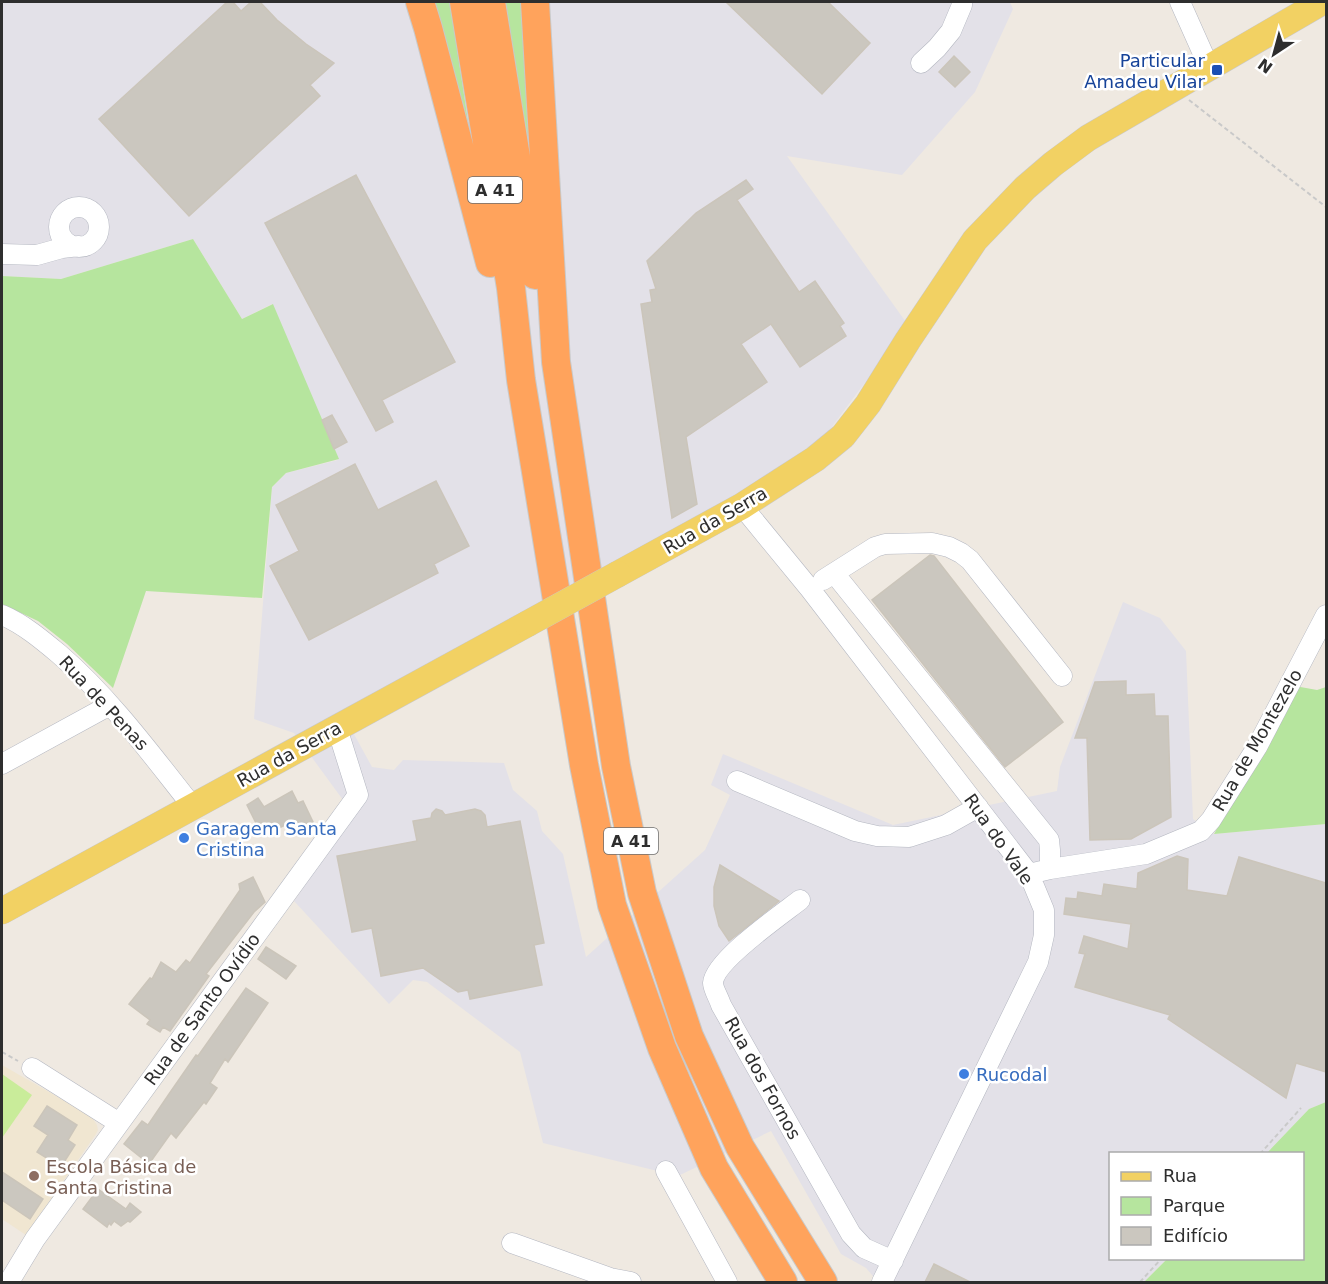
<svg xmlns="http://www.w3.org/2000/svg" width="1328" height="1284" font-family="'DejaVu Sans',sans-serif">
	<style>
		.industrial { fill: #e3e1e8 }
		.education { fill: #f0e6d1 }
		.green { fill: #b6e59e }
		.pitch { fill: #c9ec9a }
		.building { fill: #cbc7bf; stroke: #cbc5ba; stroke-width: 1.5 }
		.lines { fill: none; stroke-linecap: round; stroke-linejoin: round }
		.minor-casing { stroke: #b4b7c1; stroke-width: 21 }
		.major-casing { stroke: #c9c9c9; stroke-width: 27 }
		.highway-casing { stroke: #c9c9c9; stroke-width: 30 }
		.path { stroke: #c9c9c9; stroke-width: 2; stroke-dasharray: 4.5 3; stroke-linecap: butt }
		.minor { stroke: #fff; stroke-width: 20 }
		.major { stroke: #f2d163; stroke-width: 26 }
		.highway { stroke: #ffa35c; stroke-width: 28 }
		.major-bridge-casing { stroke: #c9c9c9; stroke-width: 27; stroke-linecap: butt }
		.major-bridge { stroke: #f2d163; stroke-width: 26 }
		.transit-dot { fill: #1a4fb4; stroke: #fff; stroke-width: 2 }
		.shop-dot { fill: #3f7fe0; stroke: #fff; stroke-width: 2 }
		.education-dot { fill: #8d6e63; stroke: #fff; stroke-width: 2 }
		.labels { text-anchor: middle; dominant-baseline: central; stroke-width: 5; stroke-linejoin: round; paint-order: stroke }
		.shield { fill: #fff; stroke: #6d6d6d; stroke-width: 1.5 }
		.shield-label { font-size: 16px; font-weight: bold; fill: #2e2e2e }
		.transit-label { font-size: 18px; fill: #164399; stroke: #fff; text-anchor: end }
		.street-label { font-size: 18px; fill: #2e2e2e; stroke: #fff }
		.shop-label { font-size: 18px; fill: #366cbe; stroke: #fff; text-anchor: start }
		.education-label { font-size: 18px; fill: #785e54; stroke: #fff; text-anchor: start }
	</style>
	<rect width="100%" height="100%" fill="#efe9e1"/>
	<path class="industrial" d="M 2,2 L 1010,2 L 1013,9 L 975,92 L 902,175 L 787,156 L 908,325 L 816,448 L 626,559 L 343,714 L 372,767 L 394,770 L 403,760 L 504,763 L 513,790 L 537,811 L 542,831 L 563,854 L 586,957 L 705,850 L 730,795 L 711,785 L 723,754 L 893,825 L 1057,791 L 1060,767 L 1123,602 L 1160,618 L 1186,651 L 1193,819 L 1214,834 L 1326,824 L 1326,1102 L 1309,1109 L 1267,1153 L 1110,1154 L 1110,1258 L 1167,1259 L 1144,1282 L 878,1282 L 866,1268 L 841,1254 L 771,1131 L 678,1176 L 543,1143 L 520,1052 L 427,982 L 413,980 L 389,1004 L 294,901 L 354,815 L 294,733 L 254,719 L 272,487 L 286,473 L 338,460 L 272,304 L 242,319 L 193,239 L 61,279 L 2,276 Z"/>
	<path class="education" d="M 2,1065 L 91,1116 L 97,1125 L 98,1130 L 96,1134 L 26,1235 L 2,1219 Z"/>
	<path class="green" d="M 430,2 L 450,2 L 474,161 Z
		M 504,2 L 526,2 L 537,208 Z
		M 193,239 L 242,319 L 273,304 L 339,459 L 286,473 L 272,487 L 262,598 L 146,591 L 113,688 L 67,644 L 38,621 L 2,604 L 2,276 L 61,279 Z
		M 1295,686 L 1317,690 L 1326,687 L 1326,824 L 1214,834 L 1258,757 Z
		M 1326,1102 L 1326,1282 L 1144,1282 L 1167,1259 L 1302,1258 L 1302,1154 L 1267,1153 L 1309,1109 Z"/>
	<path class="pitch" d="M 2,1074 L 32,1095 L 2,1138 Z"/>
	<path class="building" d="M 227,2 L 233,2 L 241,11 L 251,2 L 260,2 L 277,20 L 306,44 L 334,63 L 310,85 L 320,96 L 189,216 L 99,119 Z
		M 726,2 L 828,2 L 870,43 L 822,94 Z
		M 954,56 L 970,72 L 955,87 L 939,72 Z
		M 356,175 L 455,362 L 382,400 L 393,422 L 376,431 L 265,223 Z
		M 746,180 L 753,189 L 737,200 L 799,292 L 815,281 L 844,323 L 840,326 L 846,336 L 800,367 L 771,324 L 741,344 L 767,382 L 686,437 L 697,504 L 672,518 L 641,304 L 652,302 L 650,290 L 656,289 L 647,261 L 696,213 Z
		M 332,415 L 347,442 L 334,449 L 322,420 Z
		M 355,464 L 378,510 L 436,481 L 469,546 L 434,564 L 438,573 L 309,640 L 270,566 L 299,551 L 276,505 Z
		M 930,555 L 934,556 L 1063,722 L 1005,767 L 872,600 Z
		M 1126,681 L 1126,695 L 1154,694 L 1155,716 L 1168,716 L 1171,817 L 1131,839 L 1090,840 L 1087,738 L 1075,738 L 1095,682 Z
		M 292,791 L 298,803 L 303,801 L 313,822 L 289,833 L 285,825 L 273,831 L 269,824 L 259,829 L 247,805 L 258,798 L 264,807 Z
		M 436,809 L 442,811 L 445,815 L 475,809 L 481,811 L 485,815 L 487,827 L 520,821 L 544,943 L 534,945 L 542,985 L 470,999 L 468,990 L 458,992 L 423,968 L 381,976 L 372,928 L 352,932 L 337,856 L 417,841 L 413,821 L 431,818 L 432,813 Z
		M 1177,856 L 1188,859 L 1187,890 L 1227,896 L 1239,857 L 1326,883 L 1326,1072 L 1296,1063 L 1286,1098 L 1168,1019 L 1170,1015 L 1075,987 L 1085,954 L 1079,953 L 1084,936 L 1128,949 L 1131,924 L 1064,914 L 1066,898 L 1077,899 L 1078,892 L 1102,896 L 1104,884 L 1137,889 L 1138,873 Z
		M 720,865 L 779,901 L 729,941 L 719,926 L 714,906 L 714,887 Z
		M 253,877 L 265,902 L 254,912 L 206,974 L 209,976 L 170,1031 L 163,1027 L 160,1032 L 147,1024 L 150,1020 L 129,1004 L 150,978 L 152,979 L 161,962 L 176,972 L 186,960 L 190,963 L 240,890 L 239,884 Z
		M 266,947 L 296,966 L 286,979 L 258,959 Z
		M 246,988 L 268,1003 L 228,1062 L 225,1059 L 210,1083 L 217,1088 L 206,1104 L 204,1102 L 176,1138 L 171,1133 L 149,1164 L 124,1144 L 142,1121 L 148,1125 L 169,1094 L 196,1055 L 198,1056 Z
		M 47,1106 L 77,1125 L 68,1140 L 75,1145 L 61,1167 L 37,1152 L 48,1135 L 34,1126 Z
		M 2,1172 L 43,1199 L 30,1219 L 2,1200 Z
		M 98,1189 L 126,1209 L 130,1203 L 141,1212 L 130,1222 L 128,1221 L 121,1226 L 114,1221 L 111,1225 L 109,1223 L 107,1227 L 83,1209 Z
		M 934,1264 L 970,1282 L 925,1282 Z"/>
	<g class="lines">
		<g class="minor-casing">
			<path id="minor" d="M 1180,2 L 1209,67
				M 921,63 L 937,48 L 951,31 L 962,5 L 962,2
				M59 227a20 20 0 1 1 40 0a20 20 0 1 1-40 0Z
				M 2,254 L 37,255 L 62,248 L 79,246
				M 742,506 L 810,589 L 1029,874 L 1044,910 L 1044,935 L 1038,962 L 882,1282
				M 834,573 L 1049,840 L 1050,850 L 1050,869
				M 823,580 L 875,547 L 885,544 L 932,543 L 949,547 L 961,553 L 970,560 L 1062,676
				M 2,615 C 23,624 41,639 59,654 C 110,698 151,754 193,807
				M 2,764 L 110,705
				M 737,781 L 855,831 L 877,836 L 909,837 L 946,825 L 978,807
				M 1029,874 L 1050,869 L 1146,854 L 1201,831 L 1211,820 L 1257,747 L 1326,615
				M 800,900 C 782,914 714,961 713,983 C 713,989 719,998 721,1005 L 851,1234 L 864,1248 L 893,1261
				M 32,1068 L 119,1123
				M 666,1171 L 727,1282
				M 512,1243 L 610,1278 L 631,1282
				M 9,1282 L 35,1239 L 358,795 L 337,728"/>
		</g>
		<g class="major-casing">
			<path id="major" d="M 618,574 L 742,506 L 815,459 L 843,436 L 868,404 L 908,340 L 975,240 L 1025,188 L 1053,164 L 1088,138 L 1322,2
				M 2,911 L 527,624"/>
		</g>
		<g class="highway-casing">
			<path id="highway" d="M 420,2 L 428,28 L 490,263
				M 464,2 L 511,288 L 521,380 L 584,765 L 612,905 L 662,1048 L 714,1168 L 783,1282
				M 491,2 L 535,275
				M 535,2 L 556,362 L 616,766 L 642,893 L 689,1036 L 740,1147 L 823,1282"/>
		</g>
		<path class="path" d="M 1189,100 L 1326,207
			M 2,1052 L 18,1061
			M 1260,1154 L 1301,1108
			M 1140,1282 L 1162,1258"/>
		<use href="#minor" class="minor"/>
		<use href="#major" class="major"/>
		<use href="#highway" class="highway"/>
		<g class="major-bridge-casing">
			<path id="major-bridge" d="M 527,624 L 618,574"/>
		</g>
		<use href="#major-bridge" class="major-bridge"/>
	</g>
	<rect class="transit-dot" x="1211" y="64" width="12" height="12" rx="3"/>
	<g class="shop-dot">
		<circle cx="184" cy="838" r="6"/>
		<circle cx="964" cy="1074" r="6"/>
	</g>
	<circle class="education-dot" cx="34" cy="1176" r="6"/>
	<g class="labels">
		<g class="shield">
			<rect x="468" y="177" width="54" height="26" rx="4.5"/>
			<rect x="604" y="828" width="54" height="26" rx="4.5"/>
		</g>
		<g class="shield-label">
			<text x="495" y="190">A 41</text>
			<text x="631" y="841">A 41</text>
		</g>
		<g class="transit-label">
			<text x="1205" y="60">Particular<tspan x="1205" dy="21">Amadeu Vilar</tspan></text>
		</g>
		<g class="street-label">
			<text transform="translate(715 520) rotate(-30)">Rua da Serra</text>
			<text transform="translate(104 703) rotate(47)">Rua de Penas</text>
			<text transform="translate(1257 740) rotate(-60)">Rua de Montezelo</text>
			<text transform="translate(289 754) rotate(-29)">Rua da Serra</text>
			<text transform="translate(999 839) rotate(55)">Rua do Vale</text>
			<text transform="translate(202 1009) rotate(-54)">Rua de Santo Ovídio</text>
			<text transform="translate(763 1078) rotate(61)">Rua dos Fornos</text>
		</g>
		<g class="shop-label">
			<text x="196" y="828">Garagem Santa<tspan x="196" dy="21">Cristina</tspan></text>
			<text x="976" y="1074">Rucodal</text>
		</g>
		<g class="education-label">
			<text x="46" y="1166">Escola Básica de<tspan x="46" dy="21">Santa Cristina</tspan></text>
		</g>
	</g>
	<rect width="1328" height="1284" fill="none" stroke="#2e2e2e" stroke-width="6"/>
	<rect x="1109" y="1152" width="195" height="108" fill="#ffffff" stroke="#ababab" stroke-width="1.5"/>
	<rect x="1121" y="1172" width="30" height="9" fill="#f2d163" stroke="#ababab" stroke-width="1.5"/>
	<text x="1163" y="1182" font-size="18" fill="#2e2e2e">Rua</text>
	<rect x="1121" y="1197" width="30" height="18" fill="#b6e59e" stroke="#ababab" stroke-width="1.5"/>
	<text x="1163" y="1212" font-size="18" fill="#2e2e2e">Parque</text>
	<rect x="1121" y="1227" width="30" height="18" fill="#cbc7bf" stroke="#ababab" stroke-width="1.5"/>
	<text x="1163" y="1242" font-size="18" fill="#2e2e2e">Edifício</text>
	<g transform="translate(1274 54) rotate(216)" stroke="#ffffff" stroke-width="4.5" paint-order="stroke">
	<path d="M0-4.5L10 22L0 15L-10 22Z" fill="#2e2e2e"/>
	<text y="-9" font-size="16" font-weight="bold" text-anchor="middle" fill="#2e2e2e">N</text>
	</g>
</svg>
